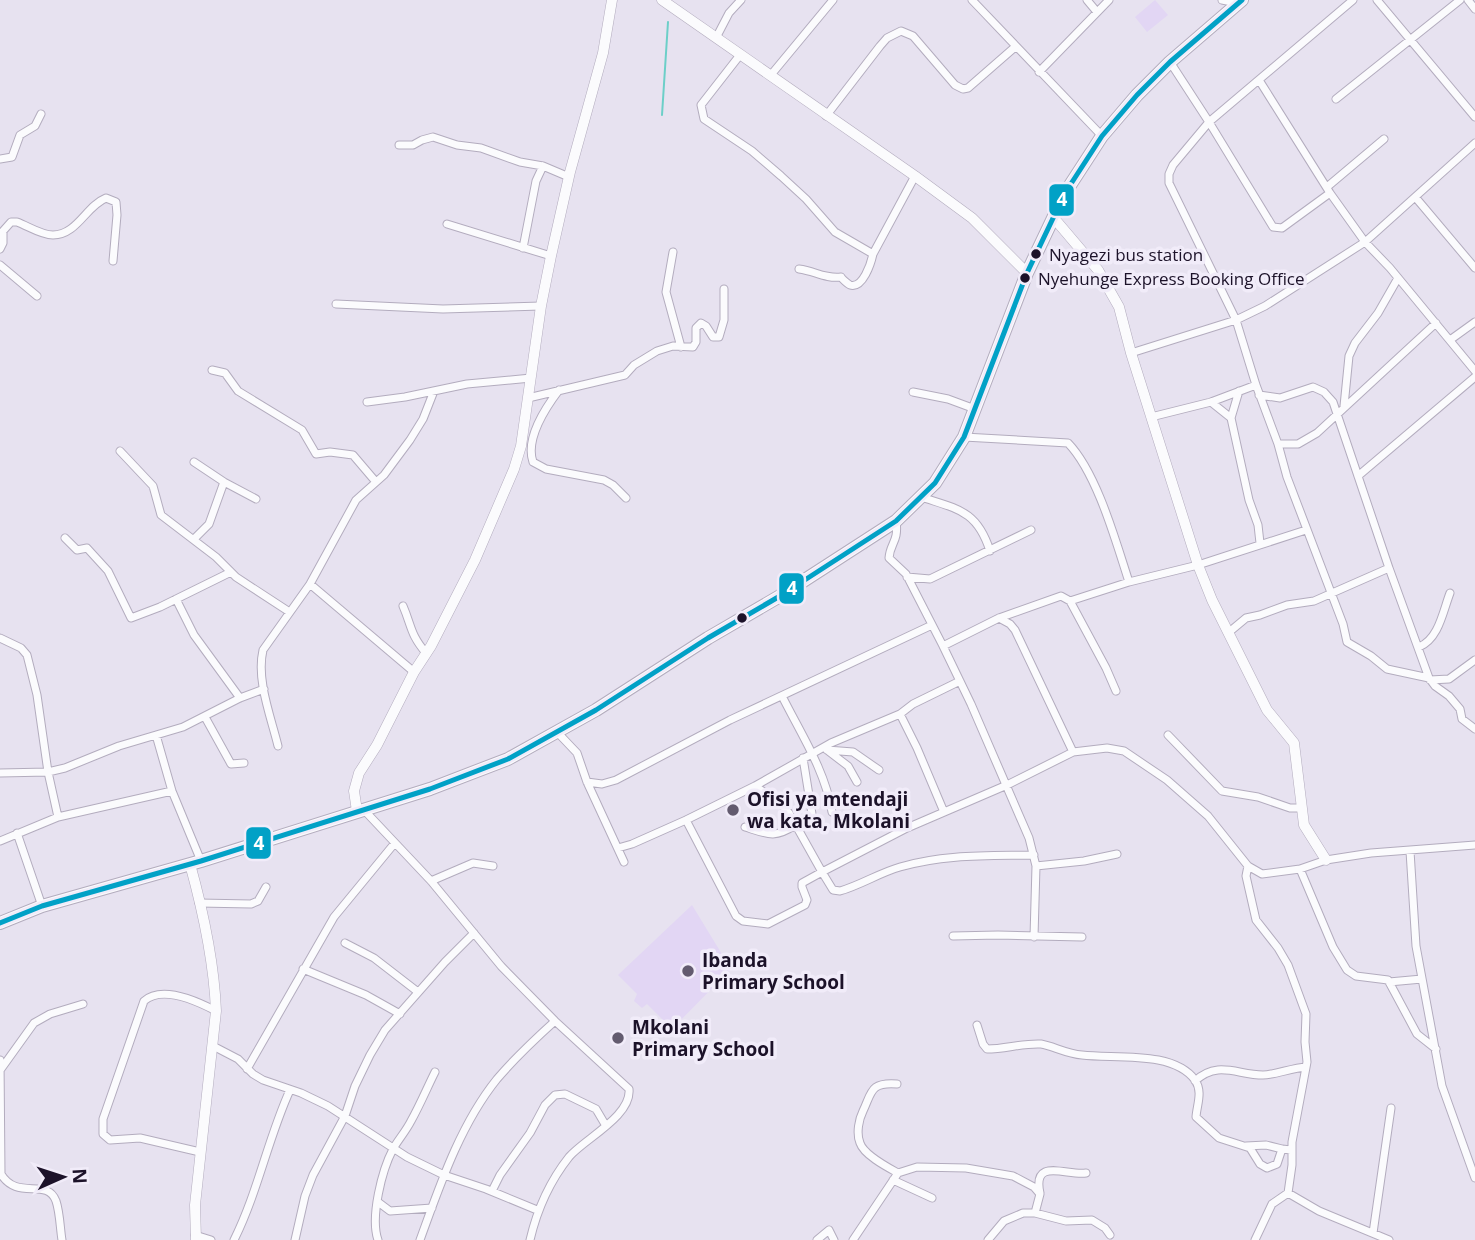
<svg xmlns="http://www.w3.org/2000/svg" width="1475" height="1240" font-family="'Open Sans',sans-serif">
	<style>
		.built { fill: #e2d6f4 }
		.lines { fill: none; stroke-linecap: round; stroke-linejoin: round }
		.stream { stroke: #6ccfc8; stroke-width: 2 }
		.street-casing { stroke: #b3acbe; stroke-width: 9 }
		.secondary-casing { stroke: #b3acbe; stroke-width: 11 }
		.highway-casing { stroke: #b3acbe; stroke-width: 14 }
		.street { stroke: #fbfbfd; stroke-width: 7 }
		.secondary { stroke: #fbfbfd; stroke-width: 10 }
		.highway { stroke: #fbfbfd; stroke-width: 12 }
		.bus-1-casing { stroke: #f1ecf9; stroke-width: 10 }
		.bus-1 { stroke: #01a1c6; stroke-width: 5 }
		.bus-dot { fill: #1c1229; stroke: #f1ecf9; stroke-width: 2.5 }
		.poi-dot { fill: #635b6f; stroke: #f1ecf9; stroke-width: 2.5 }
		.labels { text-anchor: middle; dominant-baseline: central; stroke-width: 7; stroke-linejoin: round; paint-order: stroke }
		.bus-label { font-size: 17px; fill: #1c1229; stroke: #f1ecf9; text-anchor: start }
		.poi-label { font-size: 19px; font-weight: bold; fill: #1c1229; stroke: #f1ecf9; text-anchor: start }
		.line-badge { stroke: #f1ecf9; stroke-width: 2.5 }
		.badge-label { font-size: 19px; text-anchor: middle; font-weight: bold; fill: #fff }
	</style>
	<rect width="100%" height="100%" fill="#e7e2f0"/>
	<path class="built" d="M 1155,0 L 1168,15 L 1147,32 L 1135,17 Z
		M 692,905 L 731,969 L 672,1029 L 647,1004 L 642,1008 L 634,1001 L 637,994 L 618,975 Z"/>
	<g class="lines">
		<path class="stream" d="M 662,115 L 668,22"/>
		<g class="street-casing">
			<path id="street" d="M 972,0 L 1102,136
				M 1087,0 L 1097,12
				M 1222,0 L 1237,3
				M 1353,0 L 1209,122 L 1173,165 L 1169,174 L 1169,183 L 1236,320 L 1256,385 L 1278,444 L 1287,477 L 1343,624 L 1347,642 L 1371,656 L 1387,669 L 1429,678
				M 1377,0 L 1475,117
				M 1468,0 L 1475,9
				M 716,38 L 729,13 L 741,0
				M 740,55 L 701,105 L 704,119 L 752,151 L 781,176 L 806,199 L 835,232 L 873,254 L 915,176
				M 1170,62 L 1209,122 L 1273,227 L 1282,228 L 1330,193
				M 1039,72 L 1109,0
				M 770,76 L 833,0
				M 1259,80 L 1330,193 L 1365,242 L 1390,268 L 1475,371
				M 1336,99 L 1460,0
				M 826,116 L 880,46 L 887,38 L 901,31 L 913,36 L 955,85 L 963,89 L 968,88 L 1015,47
				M 399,145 L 413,145 L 422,140 L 433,137 L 457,145 L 481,148 L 520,162 L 543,166 L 569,177
				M 0,159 L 12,157 L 20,135 L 35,126 L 41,114
				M 1327,187 L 1384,139
				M 1416,198 L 1475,268
				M 447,224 L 551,256
				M 523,248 L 536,181 L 543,166
				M 0,249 L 3,243 L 3,231 L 11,222 L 17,222 C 28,226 41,235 53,235 C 77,235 86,206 106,198 L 116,202 L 117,215 L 113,261
				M 673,252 L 666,292 L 681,347
				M 0,265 L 37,296
				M 799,269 C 815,271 825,279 841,277 C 841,278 849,285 850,285 C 863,289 871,263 873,254
				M 336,304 L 443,309 L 541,306
				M 1450,340 L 1475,322
				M 1131,353 L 1236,320 L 1265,306 L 1365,242 L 1475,143
				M 212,370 L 225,373 L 238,391 L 302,430 L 316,454 L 330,452 L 353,455 L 376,482
				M 559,390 C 546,407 525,439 533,462 L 546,469 L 604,480 L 613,485 L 626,498
				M 913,392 L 948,399 L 975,409
				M 528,398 L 625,375 L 634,365 L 657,351 L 673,346 L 693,347 L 696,342 L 696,328 L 701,323 L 706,326 L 713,337 L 719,337 L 724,320 L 724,289
				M 367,402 L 405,397 L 467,384 L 531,378
				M 1211,402 L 1231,418 L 1249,500 L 1258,525 L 1260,543
				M 1344,406 L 1349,356 L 1355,343 L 1378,313 L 1398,278
				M 1151,417 L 1211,402 L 1256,385
				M 1231,418 L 1239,391
				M 964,437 L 1068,443 C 1097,473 1116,542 1129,582
				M 1278,444 L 1298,444 L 1317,433 L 1436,323
				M 120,451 L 153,486 L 161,515 L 216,557 L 236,577 L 288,611
				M 194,462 L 224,482 L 256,499
				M 1358,476 L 1475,377
				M 921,497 C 957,509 977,510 990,551
				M 896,521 C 899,542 890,543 889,558 L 906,574 L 943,646 L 971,704 L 1029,838 L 1036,866 L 1034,937
				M 65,538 L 77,550 L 87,548 L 108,571 L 131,618 L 160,607 L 231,572
				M 194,539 L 209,524 L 224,482
				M 1389,568 L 1429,678 L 1435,686 L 1449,696 L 1460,709 L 1462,719 L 1475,729
				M 907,577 L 930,579 L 1031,530
				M 310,584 L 414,672
				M 176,599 L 194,635 L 240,698
				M 1070,601 L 1129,582 L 1198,565 L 1306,530
				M 403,606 C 412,627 410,634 426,653
				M 999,618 L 1010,624 L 1015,630 L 1073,752
				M 1228,633 L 1246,618 L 1260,615 L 1287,605 L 1314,601 L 1389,568 L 1333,402 L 1324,392 L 1313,387 L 1280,398 L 1259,395
				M 0,638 L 21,648 L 27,655 L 37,695 L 48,772 L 58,817
				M 943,646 L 999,618 L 1061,596 L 1070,601 L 1106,668 L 1116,691
				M 1419,647 C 1439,639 1443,611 1450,593
				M 1430,680 L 1449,679 L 1475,660
				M 782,696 C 801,734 825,770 832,812
				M 900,714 L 917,748 L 944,812
				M 205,717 L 231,764 L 244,763
				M 558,733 L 577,753 L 587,782 L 624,862
				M 156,735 L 172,791 L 201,861
				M 1168,735 L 1222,791 L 1258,797 L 1290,808 L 1300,808
				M 278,746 C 271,717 256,680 263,650 L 310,584 L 356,500 L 384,475 L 410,440 L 423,419 L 434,391
				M 827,750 L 853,752 L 879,770
				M 827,750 L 848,766 L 857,782
				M 803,758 L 812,814
				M 0,773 L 48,772 L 65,768 L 119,746 L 183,727 L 240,698 L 264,689
				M 587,782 L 602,784 L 616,780 L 730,720 L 932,625
				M 755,786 L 781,804 L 789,813 L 822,872 L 907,828 L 1007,785 L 1073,752 L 1107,748 L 1124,751 L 1167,780 L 1208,816 L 1248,866 L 1262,874 L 1300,869 L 1326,860 L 1371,853 L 1475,845
				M 364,810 L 431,881 L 501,966 L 555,1021 L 629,1089 C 632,1116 584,1139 569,1157 C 550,1181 537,1210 530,1240
				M 686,820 L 736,916 L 743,921 L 768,924 L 805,905 L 807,900 L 802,887 L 802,883 L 822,872 L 833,890 L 840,891 C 861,885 879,873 900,867 C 945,854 988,856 1034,855
				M 745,827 C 767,834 775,839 795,825
				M 17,833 L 42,906
				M 0,841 L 58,817 L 172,791
				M 618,848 L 632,844 L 686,820 L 755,786 L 831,743 L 900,714 L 913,704 L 960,681
				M 1410,851 L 1416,946 L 1442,1086 L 1475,1178
				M 1036,866 L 1084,861 L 1117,854
				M 1248,866 L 1246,876 L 1256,920 L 1278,948 L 1288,965 L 1306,1014 L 1305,1042 L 1307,1062 L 1292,1142 L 1292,1165 L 1288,1193
				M 1300,869 L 1333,947 L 1347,970 L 1356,976 L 1388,980 L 1417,1034 L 1436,1049
				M 431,881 L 473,863 L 493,866
				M 199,903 L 251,904 L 258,901 L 266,887
				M 953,936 L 998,935 L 1082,937
				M 345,943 L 374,958 L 418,992
				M 303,969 L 366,995 L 400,1014
				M 1389,982 L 1422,979
				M 977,1025 L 983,1044 L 987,1049 C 1005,1049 1023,1043 1041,1044 C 1053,1046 1067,1054 1082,1055 C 1114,1059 1173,1050 1195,1080 C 1203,1092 1197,1104 1196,1117 L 1219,1138 L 1250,1148 L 1260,1164 L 1267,1168 L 1277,1164 L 1282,1149 L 1291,1150
				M 213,1046 L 238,1059 L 253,1074 L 263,1080 L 301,1093 L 328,1106 L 407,1157 L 444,1175 L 486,1189 L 537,1210
				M 0,1060 L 1,1174 C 17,1201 47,1177 56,1201 C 60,1213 60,1228 62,1240
				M 1,1069 L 34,1023 L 50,1014 L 83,1004
				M 247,1069 L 334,917 L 394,844
				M 1195,1081 C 1218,1060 1237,1075 1263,1075 C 1274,1075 1292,1068 1306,1067
				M 897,1084 C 870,1082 872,1092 863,1111 C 859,1119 856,1133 860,1143 C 864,1155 887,1167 898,1173
				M 1246,1146 L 1266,1145 L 1282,1149
				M 200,1152 L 140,1138 L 110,1140 L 103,1134 L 103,1119 L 144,1001 C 162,985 197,1001 216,1011
				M 893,1180 L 932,1198
				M 492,1191 L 500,1175 L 530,1133 L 545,1105 L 555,1095 L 565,1094 L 596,1109 L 606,1126
				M 1040,1193 C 1032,1157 1067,1176 1086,1173
				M 378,1202 L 390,1211 L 432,1208
				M 1373,1233 L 1391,1108
				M 195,1235 L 211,1240
				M 234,1240 C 258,1192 268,1138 290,1090
				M 295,1240 L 305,1196 L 313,1175 L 345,1116 L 355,1086 L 370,1055 L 385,1030 L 445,962 L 474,933
				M 378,1240 C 370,1217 382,1170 393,1149 C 398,1140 406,1131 411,1121 C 420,1105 427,1088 435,1072
				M 420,1240 C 440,1185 460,1125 497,1079 C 515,1058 535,1039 555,1021
				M 817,1240 L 829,1230 L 834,1240
				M 853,1240 L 898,1173 L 917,1167 L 966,1168 L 1013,1176 L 1034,1187 L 1040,1194 L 1035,1213
				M 988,1240 L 1004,1221 L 1023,1213 L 1035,1213 L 1066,1221 L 1092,1220 L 1105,1228 L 1110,1235
				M 1255,1240 L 1272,1204 L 1288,1193 L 1319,1211 L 1389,1240"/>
		</g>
		<g class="secondary-casing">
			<path id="secondary" d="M 662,0 L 915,176 L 972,218 L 1027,273
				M 1053,217 L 1098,270 L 1119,307 L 1131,353 L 1198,565 L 1212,600 L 1267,710 L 1294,743 L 1304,825 L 1326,860
				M 357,811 L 354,791 L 359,773 L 377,745 L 414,672 L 431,646 L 475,560 L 514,469 L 521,446 L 541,306 L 551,256 L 570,172 L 603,53 L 612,0
				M 190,864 C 203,911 214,961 216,1011 L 195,1205 L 196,1240"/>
		</g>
		<g class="highway-casing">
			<path id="highway" d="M 0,923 L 42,906 L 201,861 L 430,789 L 508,759 L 596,710 L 708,638 L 780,596 L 896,521 L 935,483 L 964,437 L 1027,273 L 1065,193 L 1102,136 L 1137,95 L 1170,62 L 1242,0"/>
		</g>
		<use href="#street" class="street"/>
		<use href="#secondary" class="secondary"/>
		<use href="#highway" class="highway"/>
		<g class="bus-1-casing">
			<path id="bus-1" d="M 0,923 L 42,906 L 201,861 L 430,789 L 508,759 L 596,710 L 708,638 L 780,596 L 896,521 L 935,483 L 964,437 L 1027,273 L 1065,193 L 1102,136 L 1137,95 L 1170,62 L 1242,0"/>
		</g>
		<use href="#bus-1" class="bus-1"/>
	</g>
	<g class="bus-dot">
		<circle cx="1036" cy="254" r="6"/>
		<circle cx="1025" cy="278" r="6"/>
		<circle cx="742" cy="618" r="6"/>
	</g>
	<g class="poi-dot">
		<circle cx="733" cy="810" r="7"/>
		<circle cx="688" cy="971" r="7"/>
		<circle cx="618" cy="1038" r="7"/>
	</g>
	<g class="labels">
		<g class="bus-label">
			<text x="1049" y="254">Nyagezi bus station</text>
			<text x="1038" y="278">Nyehunge Express Booking Office</text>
		</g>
		<g class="poi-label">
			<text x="747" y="799">Ofisi ya mtendaji<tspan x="747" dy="22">wa kata, Mkolani</tspan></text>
			<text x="702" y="960">Ibanda<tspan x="702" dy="22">Primary School</tspan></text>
			<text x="632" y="1027">Mkolani<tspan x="632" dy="22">Primary School</tspan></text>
		</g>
	</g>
	<g class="line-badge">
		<rect x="1048" y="183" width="27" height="34" rx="7" fill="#01a1c6"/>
		<rect x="778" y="572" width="27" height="33" rx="7" fill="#01a1c6"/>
		<rect x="245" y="826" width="27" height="34" rx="7" fill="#01a1c6"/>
	</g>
	<g class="badge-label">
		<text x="1062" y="206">4</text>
		<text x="792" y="595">4</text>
		<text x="259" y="850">4</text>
	</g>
	<g transform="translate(63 1177) rotate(87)" stroke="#f1ecf9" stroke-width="5" paint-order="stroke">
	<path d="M0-5L12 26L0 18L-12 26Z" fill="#1c1229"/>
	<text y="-10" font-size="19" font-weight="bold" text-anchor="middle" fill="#1c1229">N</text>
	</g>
</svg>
